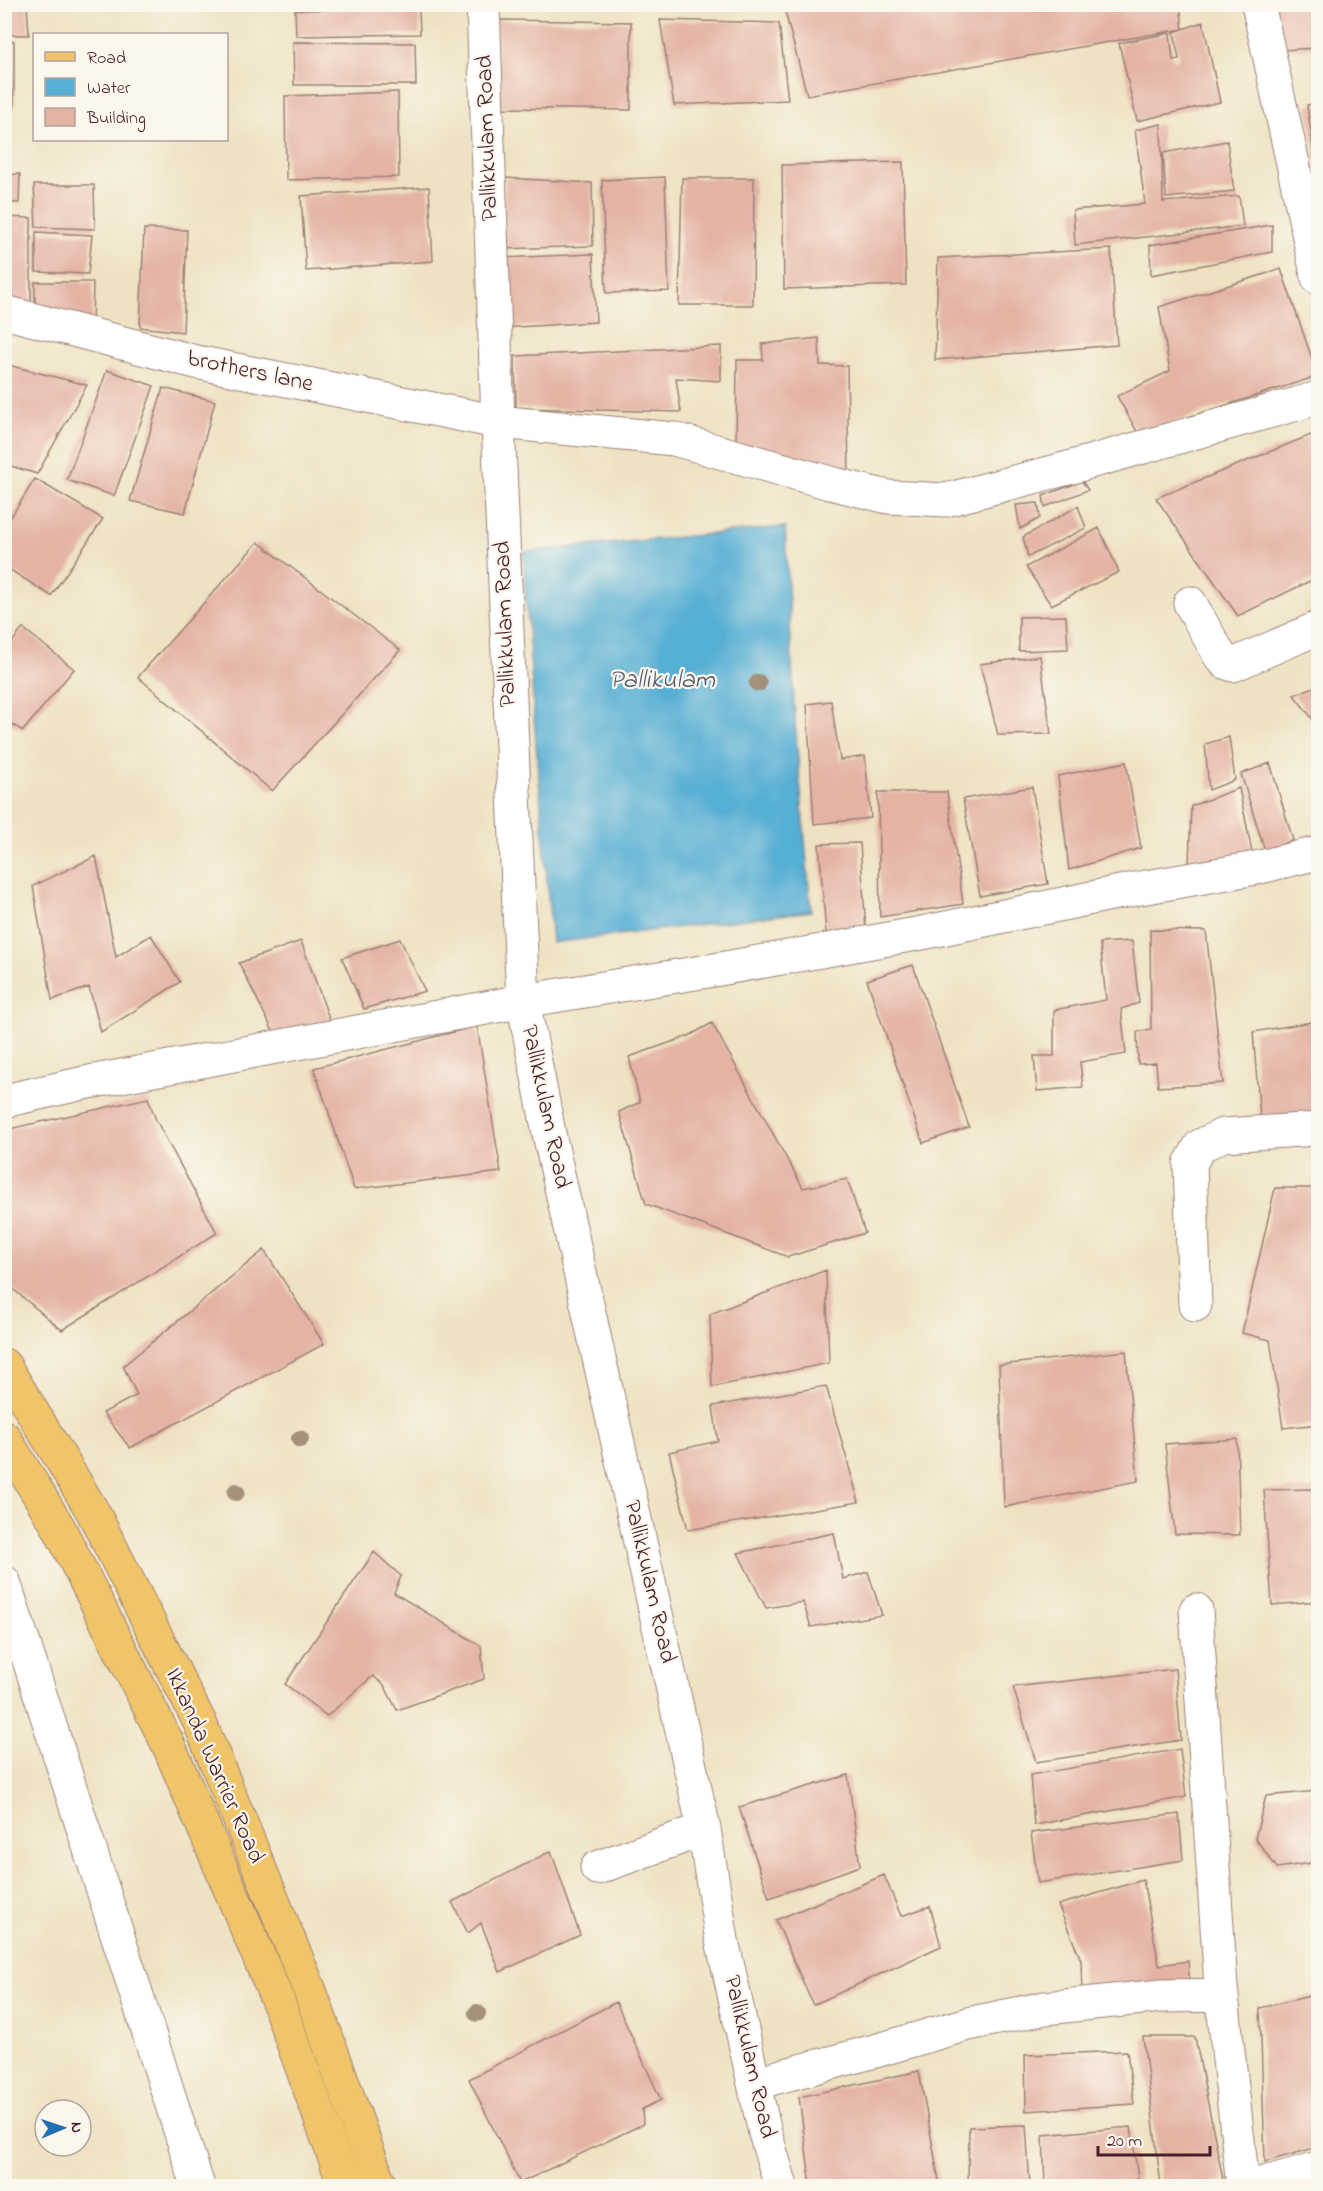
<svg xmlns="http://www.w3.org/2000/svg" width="1323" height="2191" font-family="'Indie Flower',sans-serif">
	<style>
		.water { fill: #57afd4; stroke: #506780; stroke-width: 1.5 }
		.building { fill: #e4b3a4 }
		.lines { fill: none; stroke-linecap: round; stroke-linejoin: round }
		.minor-casing { stroke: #9c8076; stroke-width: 35 }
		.major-casing { stroke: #9c8076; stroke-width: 35 }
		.minor { stroke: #fff; stroke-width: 33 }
		.major { stroke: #f0c469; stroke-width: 33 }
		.tree { fill: #a3917a }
		.labels { text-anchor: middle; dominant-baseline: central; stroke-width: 4.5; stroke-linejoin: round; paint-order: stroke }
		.street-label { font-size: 24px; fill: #4a1f2b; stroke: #fbf7ec }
		.water-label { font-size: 26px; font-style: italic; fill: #4f596f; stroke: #fbf7ec }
	</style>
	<rect width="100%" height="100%" fill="#fbf7ec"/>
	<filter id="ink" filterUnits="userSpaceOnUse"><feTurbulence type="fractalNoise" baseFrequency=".0167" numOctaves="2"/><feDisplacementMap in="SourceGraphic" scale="12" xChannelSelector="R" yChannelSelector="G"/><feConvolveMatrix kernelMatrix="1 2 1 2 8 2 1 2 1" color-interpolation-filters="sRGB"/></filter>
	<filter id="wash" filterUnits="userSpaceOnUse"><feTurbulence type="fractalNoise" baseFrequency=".008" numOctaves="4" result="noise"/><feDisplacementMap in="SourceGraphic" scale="24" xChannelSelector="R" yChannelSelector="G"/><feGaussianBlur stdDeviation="1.35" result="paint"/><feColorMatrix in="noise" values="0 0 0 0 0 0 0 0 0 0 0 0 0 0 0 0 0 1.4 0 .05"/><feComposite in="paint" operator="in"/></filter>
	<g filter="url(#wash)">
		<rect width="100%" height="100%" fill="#eee2c2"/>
		<path class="water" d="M 785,527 L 795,723 L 811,911 L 552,943 L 535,730 L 523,552 Z"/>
		<g id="blocks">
			<path class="building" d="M 4,4 L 27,4 L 29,35 L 4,35 Z
				M 783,4 L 1180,4 L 1183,29 L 1203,22 L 1220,102 L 1137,121 L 1119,43 L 1170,33 L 1173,60 L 1179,59 L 1174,32 L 1183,29 L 807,95 Z
				M 1274,4 L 1318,4 L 1318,48 L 1281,50 Z
				M 419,9 L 420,34 L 296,36 L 295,10 Z
				M 496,20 L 631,22 L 631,110 L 499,108 Z
				M 660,20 L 779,23 L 788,100 L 674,105 Z
				M 4,41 L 14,41 L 14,108 L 4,108 Z
				M 293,42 L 415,43 L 416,85 L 294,85 Z
				M 398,92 L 399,177 L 286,180 L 285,96 Z
				M 1318,103 L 1318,174 L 1317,174 L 1307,105 Z
				M 1161,124 L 1163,202 L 1239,196 L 1243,226 L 1075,245 L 1073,210 L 1145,204 L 1135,130 Z
				M 1227,141 L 1234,191 L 1166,198 L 1163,153 Z
				M 903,162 L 906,285 L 784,289 L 782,165 Z
				M 20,174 L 19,203 L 4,203 L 4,175 Z
				M 665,177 L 669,291 L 606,293 L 602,180 Z
				M 505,178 L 592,183 L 593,246 L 502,249 Z
				M 682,178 L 754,178 L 753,305 L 679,305 Z
				M 34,185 L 94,185 L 95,229 L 36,227 Z
				M 429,187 L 433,261 L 306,271 L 301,196 Z
				M 4,217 L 31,218 L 31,312 L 4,306 Z
				M 1272,225 L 1272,252 L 1151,275 L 1150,245 Z
				M 144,229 L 187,230 L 183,332 L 140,327 Z
				M 36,232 L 92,235 L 88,274 L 36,272 Z
				M 1111,249 L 1117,345 L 935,360 L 938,258 Z
				M 593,254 L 596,322 L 502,328 L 501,258 Z
				M 1281,269 L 1318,376 L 1138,433 L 1117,396 L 1170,371 L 1159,307 Z
				M 35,282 L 93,282 L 92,328 L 35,315 Z
				M 819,338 L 820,365 L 847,366 L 849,476 L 736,447 L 737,360 L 763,360 L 762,344 Z
				M 721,346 L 721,381 L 676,378 L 681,412 L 516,408 L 515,356 Z
				M 4,364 L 87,385 L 37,474 L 4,464 Z
				M 107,370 L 154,386 L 114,496 L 67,480 Z
				M 163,388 L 215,401 L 185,513 L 130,501 Z
				M 1318,432 L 1318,577 L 1238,616 L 1156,498 Z
				M 35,479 L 103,519 L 51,596 L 4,566 L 4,528 Z
				M 1082,481 L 1088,490 L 1045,507 L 1043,496 Z
				M 1038,503 L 1040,518 L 1020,529 L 1016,505 Z
				M 1078,506 L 1086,528 L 1028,557 L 1023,537 Z
				M 1099,528 L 1119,572 L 1051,605 L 1026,567 Z
				M 258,542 L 400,650 L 272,791 L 138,677 Z
				M 1066,616 L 1068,649 L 1019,651 L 1019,617 Z
				M 23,628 L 74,669 L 23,731 L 4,720 L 4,653 Z
				M 1040,656 L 1051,734 L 998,735 L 980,664 Z
				M 1318,685 L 1318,726 L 1294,695 Z
				M 831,701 L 840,760 L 865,756 L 871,818 L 814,824 L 807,704 Z
				M 1229,737 L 1235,780 L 1209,790 L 1205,744 Z
				M 1126,762 L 1141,848 L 1069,870 L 1058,776 Z
				M 1270,763 L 1293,840 L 1265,851 L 1241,774 Z
				M 1032,787 L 1048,884 L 980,896 L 963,799 Z
				M 1239,788 L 1252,852 L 1189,865 L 1191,806 Z
				M 878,792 L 947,792 L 963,904 L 880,917 Z
				M 860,843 L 866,930 L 826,934 L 819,844 Z
				M 96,856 L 116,957 L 151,935 L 180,982 L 101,1032 L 89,987 L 52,1000 L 33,886 Z
				M 1150,930 L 1206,931 L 1223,1083 L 1158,1087 L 1156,1063 L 1138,1064 L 1137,1032 L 1151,1029 Z
				M 400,939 L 425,991 L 364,1009 L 342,958 Z
				M 301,941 L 330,1021 L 277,1039 L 239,963 Z
				M 1132,941 L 1139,1003 L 1121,1009 L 1126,1054 L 1080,1062 L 1083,1087 L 1037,1091 L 1034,1056 L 1054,1056 L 1054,1010 L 1106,1000 L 1100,943 Z
				M 913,965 L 969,1127 L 923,1143 L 867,980 Z
				M 1318,1021 L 1318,1116 L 1260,1118 L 1253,1032 Z
				M 712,1023 L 803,1188 L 847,1179 L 865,1233 L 788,1257 L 646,1204 L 619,1112 L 640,1102 L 629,1057 L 689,1036 Z
				M 477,1026 L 501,1172 L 354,1189 L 314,1068 Z
				M 148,1098 L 156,1120 L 217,1233 L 62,1330 L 7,1284 L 4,1276 L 4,1130 Z
				M 1275,1188 L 1318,1188 L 1318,1424 L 1283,1428 L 1270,1340 L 1242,1333 Z
				M 264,1250 L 324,1344 L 130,1448 L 103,1413 L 137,1395 L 123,1366 Z
				M 826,1270 L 829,1363 L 712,1387 L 710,1314 Z
				M 1126,1351 L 1138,1481 L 1004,1507 L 999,1365 Z
				M 826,1386 L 859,1502 L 688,1530 L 669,1452 L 718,1441 L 713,1406 Z
				M 1237,1439 L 1240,1535 L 1175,1534 L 1165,1444 Z
				M 1318,1489 L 1318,1601 L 1272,1605 L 1264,1490 Z
				M 834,1533 L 843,1579 L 868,1572 L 882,1615 L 811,1627 L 803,1602 L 766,1608 L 738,1553 Z
				M 374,1552 L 401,1576 L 394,1593 L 481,1646 L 484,1679 L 397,1710 L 384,1685 L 373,1676 L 327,1716 L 285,1684 Z
				M 1175,1669 L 1181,1740 L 1036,1762 L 1013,1687 Z
				M 1180,1749 L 1186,1797 L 1034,1825 L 1030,1775 Z
				M 848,1775 L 860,1866 L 769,1898 L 739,1807 Z
				M 1318,1791 L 1318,1862 L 1277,1868 L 1255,1838 L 1266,1796 Z
				M 1179,1814 L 1183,1860 L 1038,1883 L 1031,1833 Z
				M 551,1851 L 580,1935 L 500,1972 L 481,1923 L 468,1933 L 452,1902 Z
				M 884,1875 L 901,1916 L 930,1906 L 941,1946 L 813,2005 L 776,1920 Z
				M 1143,1880 L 1159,1965 L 1188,1961 L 1190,1987 L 1082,1993 L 1081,1960 L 1058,1905 Z
				M 1318,1994 L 1318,2147 L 1265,2162 L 1260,2008 Z
				M 616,2002 L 661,2100 L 642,2109 L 643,2124 L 520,2183 L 469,2079 Z
				M 1143,2037 L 1195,2037 L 1223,2180 L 1207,2186 L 1161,2186 Z
				M 1127,2051 L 1134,2104 L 1026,2111 L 1025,2055 Z
				M 919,2071 L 940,2186 L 811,2186 L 799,2097 Z
				M 1026,2125 L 1030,2186 L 968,2186 L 969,2127 Z
				M 1131,2127 L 1139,2186 L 1045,2186 L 1043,2135 Z"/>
		</g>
	</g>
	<g filter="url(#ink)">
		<use href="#blocks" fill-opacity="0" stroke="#9c8076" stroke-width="1.5"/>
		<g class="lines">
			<g class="minor-casing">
				<path id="minor" d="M 483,4 L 498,422 L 523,1001 L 550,1138 L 704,1829 L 722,1940 L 765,2133 L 781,2186
					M 1258,4 L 1318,278
					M 4,312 L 196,362 L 498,422 L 674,439 L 830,483 L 888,497 L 946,500 L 1072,467 L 1318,398
					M 1190,603 L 1220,656 L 1225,662 L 1233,665 L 1318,628
					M 4,1101 L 84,1083 L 523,1001 L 714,970 L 922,933 L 1135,889 L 1256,868 L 1318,853
					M 1195,1305 L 1190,1164 L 1200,1146 L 1223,1135 L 1318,1129
					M 4,1582 L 198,2186
					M 1196,1610 L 1221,1987 L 1243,2186
					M 597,1868 L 704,1829
					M 755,2083 L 875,2051 L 968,2024 L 1045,2008 L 1162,1996 L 1222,1995
					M 1254,2186 L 1318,2168"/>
			</g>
			<g class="major-casing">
				<path id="major" d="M 4,1365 L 93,1512 L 200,1723 L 310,1991 L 380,2186
					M 4,1437 L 59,1528 L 168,1744 L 277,1999 L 345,2186"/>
			</g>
			<use href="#minor" class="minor"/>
			<use href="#major" class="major"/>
		</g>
		<g class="tree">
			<circle cx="758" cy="683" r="9"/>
			<circle cx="300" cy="1439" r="9"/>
			<circle cx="236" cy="1492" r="9"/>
			<circle cx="477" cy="2013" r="9"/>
		</g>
	</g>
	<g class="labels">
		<g class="street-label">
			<text transform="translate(488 138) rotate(-92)">Pallikkulam Road</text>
			<text transform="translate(250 372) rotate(12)">brothers lane</text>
			<text transform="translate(506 624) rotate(-92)">Pallikkulam Road</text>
			<text transform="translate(545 1107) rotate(78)">Pallikkulam Road</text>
			<text transform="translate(649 1582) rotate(77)">Pallikkulam Road</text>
			<text transform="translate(214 1766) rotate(66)">Ikkanda Warrier Road</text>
			<text transform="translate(749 2057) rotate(77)">Pallikkulam Road</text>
		</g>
		<g class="water-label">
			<text x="662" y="681">Pallikulam</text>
		</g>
	</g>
	<rect width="1323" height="2191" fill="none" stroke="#fbf7ec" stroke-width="24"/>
	<rect x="33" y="33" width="195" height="108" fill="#fbf7ec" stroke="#b4a19f" stroke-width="1.5"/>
	<rect x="45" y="52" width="30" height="9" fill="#f0c469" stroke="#b4a19f" stroke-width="1.5"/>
	<text x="87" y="63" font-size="18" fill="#4a1f2b">Road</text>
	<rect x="45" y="78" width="30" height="18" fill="#57afd4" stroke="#b4a19f" stroke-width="1.5"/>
	<text x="87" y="93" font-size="18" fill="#4a1f2b">Water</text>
	<rect x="45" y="108" width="30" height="18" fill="#e4b3a4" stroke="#b4a19f" stroke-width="1.5"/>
	<text x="87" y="123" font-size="18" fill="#4a1f2b">Building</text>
	<g transform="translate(63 2128) rotate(88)"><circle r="28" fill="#fbf7ec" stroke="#b4a19f" stroke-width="1.5"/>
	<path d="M0-4.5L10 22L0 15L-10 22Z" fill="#1f6fb2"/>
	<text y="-9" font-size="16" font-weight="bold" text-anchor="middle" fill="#4a1f2b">N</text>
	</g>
	<path d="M1098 2146v9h112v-9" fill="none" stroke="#4a1f2b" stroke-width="3"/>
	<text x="1107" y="2146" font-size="18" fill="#4a1f2b" stroke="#fbf7ec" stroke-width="4.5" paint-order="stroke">20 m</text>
</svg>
